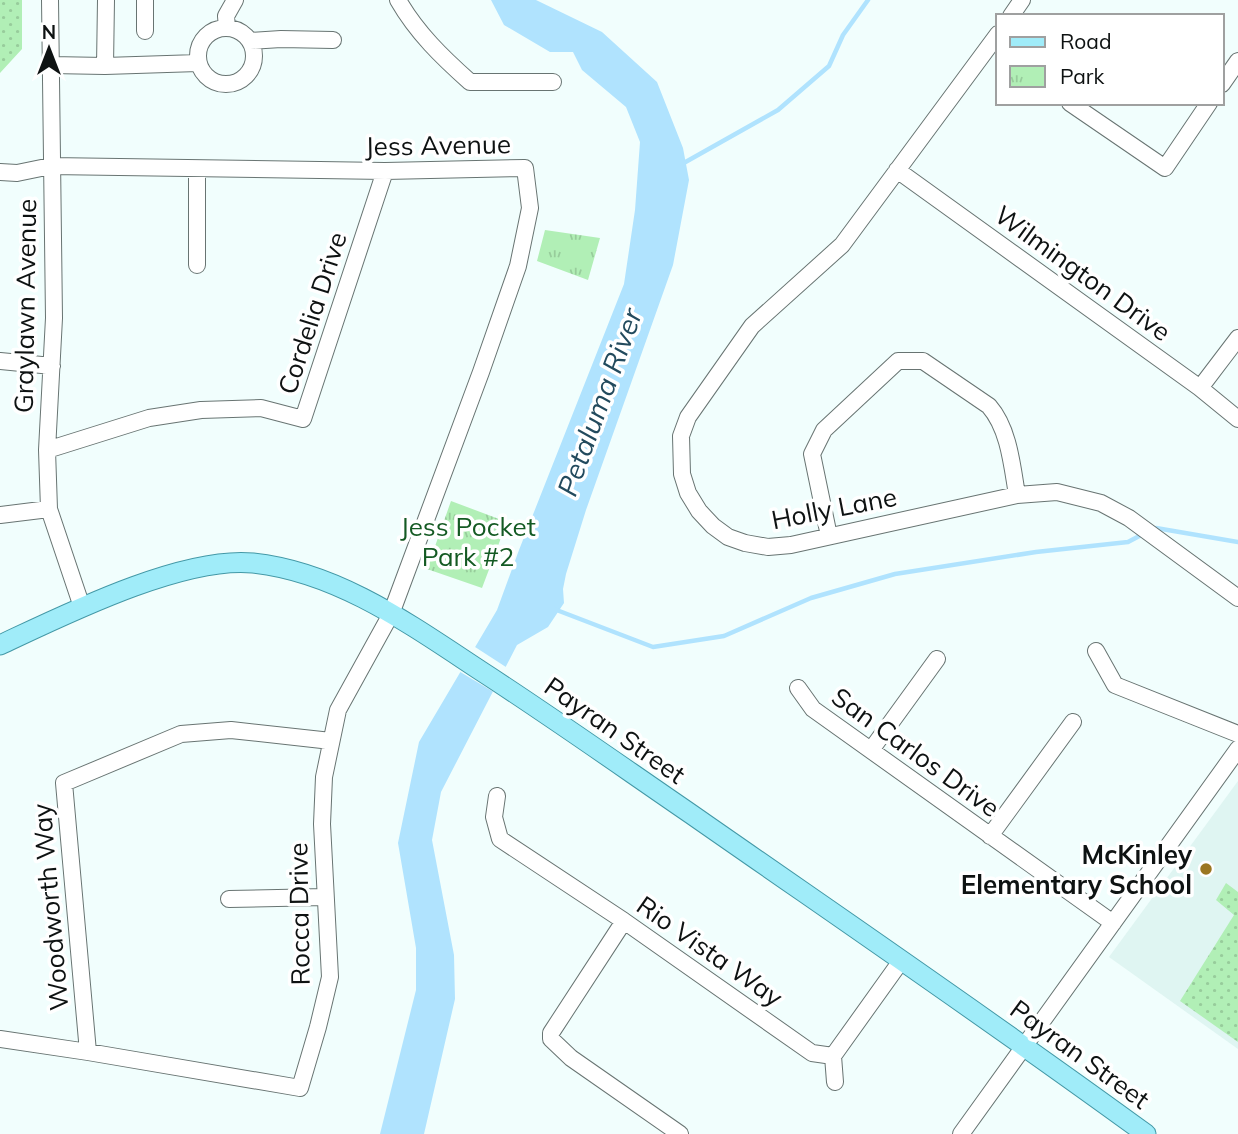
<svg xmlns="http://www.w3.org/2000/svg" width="1238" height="1134" font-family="Mulish,sans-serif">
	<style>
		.built { fill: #dff5f2 }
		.grass { fill: url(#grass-dots) }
		.park { fill: url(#park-tufts) }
		.water { fill: #b0e3fe }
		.pier { fill: #f1fefd }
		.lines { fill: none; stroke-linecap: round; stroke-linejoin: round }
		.stream { stroke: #b0e3fe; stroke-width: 4.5 }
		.minor-casing { stroke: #687472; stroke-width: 18 }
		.major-casing { stroke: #4398a6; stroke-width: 21 }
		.minor { stroke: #fff; stroke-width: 16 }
		.major { stroke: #a0ecf9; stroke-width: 19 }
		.poi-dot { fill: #9b7621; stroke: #fff; stroke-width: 2.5 }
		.labels { text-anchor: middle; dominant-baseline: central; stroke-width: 7; stroke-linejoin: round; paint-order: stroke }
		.street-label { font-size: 26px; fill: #0e1212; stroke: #fff }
		.park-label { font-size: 26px; fill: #145a23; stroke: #fff }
		.poi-label { font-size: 26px; font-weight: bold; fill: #0e1212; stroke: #fff; text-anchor: end }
		.water-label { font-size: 28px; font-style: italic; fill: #224a5d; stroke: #fff }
	</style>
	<defs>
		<pattern id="grass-dots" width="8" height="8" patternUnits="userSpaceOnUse" patternTransform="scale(1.75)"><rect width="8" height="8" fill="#b1efb6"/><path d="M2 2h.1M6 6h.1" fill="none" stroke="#97cc9b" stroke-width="1.8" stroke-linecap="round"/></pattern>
		<pattern id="park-tufts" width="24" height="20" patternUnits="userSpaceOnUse" patternTransform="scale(1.75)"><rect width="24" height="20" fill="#b1efb6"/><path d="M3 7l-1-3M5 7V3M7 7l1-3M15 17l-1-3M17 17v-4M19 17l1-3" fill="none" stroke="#97cc9b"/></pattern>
	</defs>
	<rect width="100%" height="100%" fill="#f1fefd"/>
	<path class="built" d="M 1238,781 L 1238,1049 L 1109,957 Z"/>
	<path class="grass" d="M 0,0 L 22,0 L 22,49 L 0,73 Z
		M 1226,883 L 1238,892 L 1238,1042 L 1180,1001 L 1234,915 L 1216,900 Z"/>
	<path class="park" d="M 545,230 L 600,238 L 588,280 L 537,261 Z
		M 451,501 L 507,522 L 482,588 L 427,569 Z"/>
	<path class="water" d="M 491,0 L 536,0 L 602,32 L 657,82 L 683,148 L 689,180 L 673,265 L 586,510 L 566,574 L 563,589 L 564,603 L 548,627 L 517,645 L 441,792 L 432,840 L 454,955 L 455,999 L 424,1134 L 380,1134 L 416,990 L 416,948 L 398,843 L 419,742 L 497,610 L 519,550 L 624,284 L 635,210 L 640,142 L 626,107 L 582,70 L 573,52 L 550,52 L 504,25 Z"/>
	<path class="pier" d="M 472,645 L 509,669 L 497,694 L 457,670 Z"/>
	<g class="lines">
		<path class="stream" d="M 682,164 L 778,110 L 829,66 L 843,35 L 868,0
			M 1153,530 L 1156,528 L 1238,542
			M 554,609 L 653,647 L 724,636 L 811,598 L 895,574 L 1036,552 L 1128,542 L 1145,533"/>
		<g class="minor-casing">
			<path id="minor" d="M 50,0 L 54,318 L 47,450 L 49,509 L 82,607
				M 145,0 L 145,31
				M 398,0 C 417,33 442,57 470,82 L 553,82
				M 1011,16 L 1022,0
				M198 56a28 28 0 1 1 56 0a28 28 0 1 1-56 0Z
				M 227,28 L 226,16 L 235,0
				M 998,34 L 842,245 L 752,326 L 688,417 L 681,436 L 682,474 L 688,493 L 699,511 L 713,526 L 728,537 L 745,543 L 768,547 L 791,545 L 1017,495 L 1057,492 L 1101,503 L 1129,518 L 1238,598
				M 250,41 L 281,39 L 333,40
				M 51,65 L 105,66 L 198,63
				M 105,66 L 106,0
				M 1222,84 L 1238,61
				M 1070,103 L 1165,168 L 1209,103
				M 897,170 L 1200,388 L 1238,419
				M 0,172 L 17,173 L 51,166 L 385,171 L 525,168 L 530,208 L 518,266 L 481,372 L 391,614 L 338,710 L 324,777 L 322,824 L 330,977 L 318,1027 L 300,1088 L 88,1052 L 0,1039
				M 197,265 L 197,170
				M 0,361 L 52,366
				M 1200,388 L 1238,338
				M 47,450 L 149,418 L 201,410 L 261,408 L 303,419 L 385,171
				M 0,515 L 49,509
				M 829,536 L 812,454 L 824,430 L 898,361 L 923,361 L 989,406 C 1009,429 1012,465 1017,495
				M 1096,651 L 1115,685 L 1238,734
				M 798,688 L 813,709 L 1113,923
				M 871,750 L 937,659
				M 497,796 L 494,817 L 500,839 L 624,921 L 812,1053 L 833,1056 L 901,961
				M 990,836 L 1073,722
				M 229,899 L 325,897
				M 624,921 L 551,1033 L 551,1039 L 571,1058 L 680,1134
				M 88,1052 L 64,783 L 181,734 L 231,730 L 331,741
				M 833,1056 L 835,1082
				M 961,1134 L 1238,749"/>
		</g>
		<g class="major-casing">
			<path id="major" d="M 0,645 C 64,615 182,556 253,563 C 338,572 411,625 481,671 C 552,717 621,766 691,814 C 843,920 997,1025 1146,1134"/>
		</g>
		<use href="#minor" class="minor"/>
		<use href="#major" class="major"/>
	</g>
	<circle class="poi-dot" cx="1206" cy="869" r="7"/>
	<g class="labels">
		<g class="street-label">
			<text transform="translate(438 145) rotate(-1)">Jess Avenue</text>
			<text transform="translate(1083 273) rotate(36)">Wilmington Drive</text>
			<text transform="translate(25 306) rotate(-89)">Graylawn Avenue</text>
			<text transform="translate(312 313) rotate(-72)">Cordelia Drive</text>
			<text transform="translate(834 508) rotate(-11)">Holly Lane</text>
			<text transform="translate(615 730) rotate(35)">Payran Street</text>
			<text transform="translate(916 752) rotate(36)">San Carlos Drive</text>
			<text transform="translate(50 907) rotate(-95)">Woodworth Way</text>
			<text transform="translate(299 914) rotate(-91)">Rocca Drive</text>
			<text transform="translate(710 951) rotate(35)">Rio Vista Way</text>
			<text transform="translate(1080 1054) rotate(36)">Payran Street</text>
		</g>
		<g class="park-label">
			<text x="468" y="526">Jess Pocket<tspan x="468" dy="30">Park #2</tspan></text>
		</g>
		<g class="poi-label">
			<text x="1192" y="854">McKinley<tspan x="1192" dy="30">Elementary School</tspan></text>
		</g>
		<g class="water-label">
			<text transform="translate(599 402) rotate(-70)">Petaluma River</text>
		</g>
	</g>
	<rect x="996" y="14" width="228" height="91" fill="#ffffff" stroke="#9fa0a0" stroke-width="2"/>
	<rect x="1010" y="37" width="35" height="10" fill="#a0ecf9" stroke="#9fa0a0" stroke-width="2"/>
	<text x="1060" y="49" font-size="21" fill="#0e1212">Road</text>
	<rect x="1010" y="66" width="35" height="21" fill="url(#park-tufts)" stroke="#9fa0a0" stroke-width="2"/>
	<text x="1060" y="84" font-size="21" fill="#0e1212">Park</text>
	<g transform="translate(49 49)" stroke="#ffffff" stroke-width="5" paint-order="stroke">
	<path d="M0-5L12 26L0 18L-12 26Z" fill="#0e1212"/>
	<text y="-10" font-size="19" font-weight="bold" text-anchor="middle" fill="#0e1212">N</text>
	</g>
</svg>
